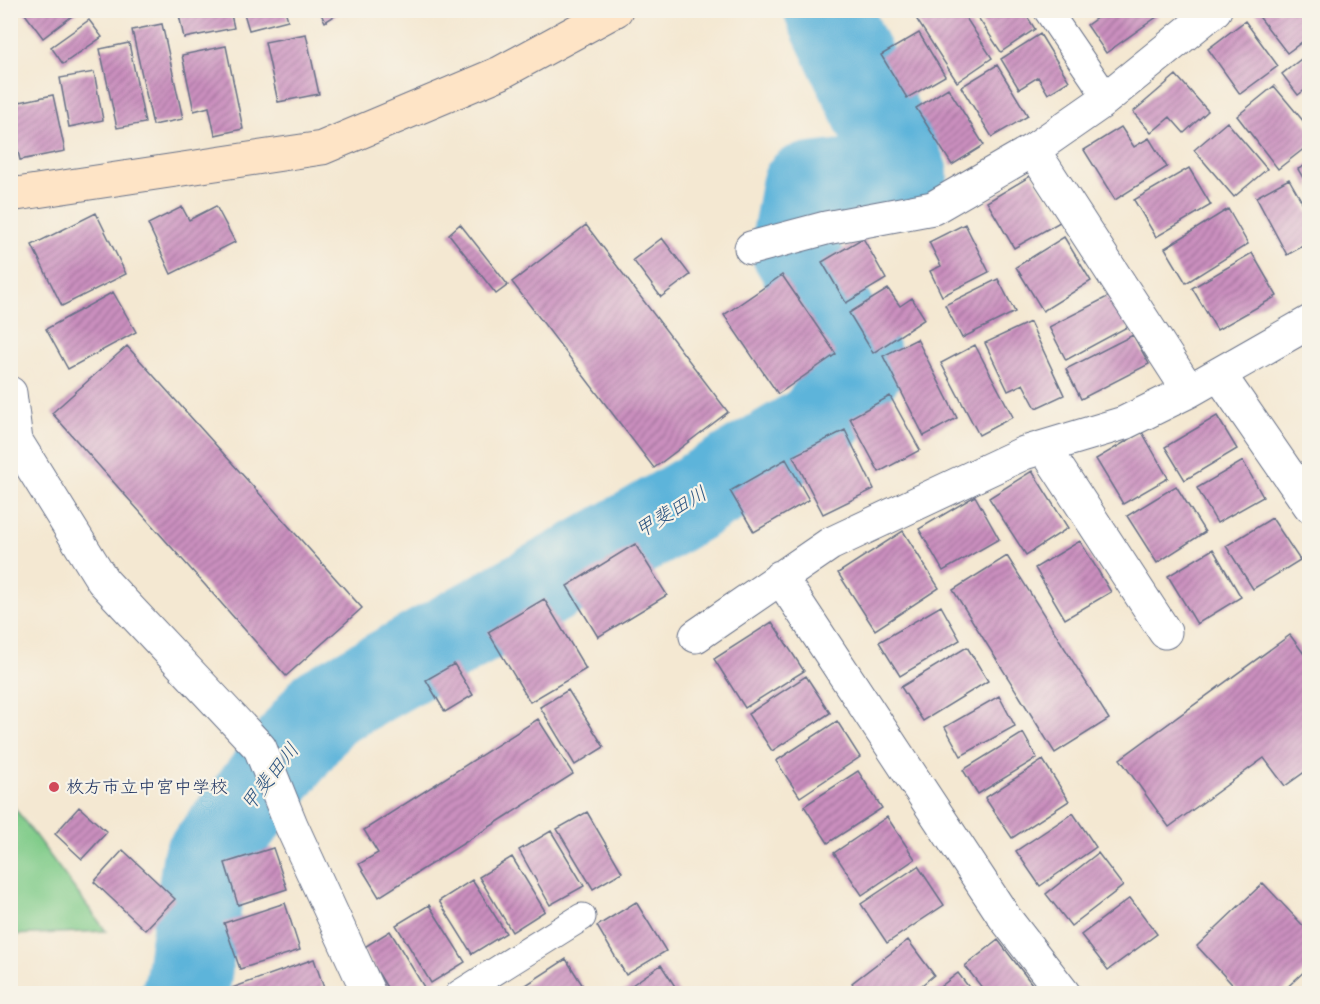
<svg xmlns="http://www.w3.org/2000/svg" width="1320" height="1004" font-family="Pangolin,'Klee One',sans-serif">
	<style>
		.garden { fill: #81cc8a; stroke: #4e7e74; stroke-width: 1.5 }
		.lines { fill: none; stroke-linecap: round; stroke-linejoin: round }
		.river { stroke: #5db4da; stroke-width: 86 }
		.building { fill: url(#building-hatch) }
		.lane-casing { stroke: #677087; stroke-width: 29 }
		.street-casing { stroke: #677087; stroke-width: 35 }
		.secondary-casing { stroke: #677087; stroke-width: 35 }
		.lane { stroke: #fff; stroke-width: 27 }
		.street { stroke: #fff; stroke-width: 33 }
		.secondary { stroke: #fee4c6; stroke-width: 33 }
		.poi-dot { fill: #d1495b; stroke: #f7f3e8; stroke-width: 2 }
		.labels { text-anchor: middle; dominant-baseline: central; stroke-width: 4.5; stroke-linejoin: round; paint-order: stroke }
		.poi-label { font-size: 18px; fill: #1b2f5e; stroke: #f7f3e8; text-anchor: start }
		.water-label { font-size: 20px; font-style: italic; fill: #2f5783; stroke: #f7f3e8 }
	</style>
	<defs>
		<pattern id="building-hatch" width="6" height="6" patternUnits="userSpaceOnUse" patternTransform="scale(1.5)"><rect width="6" height="6" fill="#ca8fbe"/><path d="M-1 1l2-2M0 6l6-6M5 7l2-2" fill="none" stroke="#a3759e"/></pattern>
	</defs>
	<rect width="100%" height="100%" fill="#f7f3e8"/>
	<filter id="ink" filterUnits="userSpaceOnUse"><feTurbulence type="fractalNoise" baseFrequency=".0167" numOctaves="2"/><feDisplacementMap in="SourceGraphic" scale="12" xChannelSelector="R" yChannelSelector="G"/><feConvolveMatrix kernelMatrix="1 2 1 2 8 2 1 2 1" color-interpolation-filters="sRGB"/></filter>
	<filter id="wash" filterUnits="userSpaceOnUse"><feTurbulence type="fractalNoise" baseFrequency=".008" numOctaves="4" result="noise"/><feDisplacementMap in="SourceGraphic" scale="24" xChannelSelector="R" yChannelSelector="G"/><feGaussianBlur stdDeviation="1.35" result="paint"/><feColorMatrix in="noise" values="0 0 0 0 0 0 0 0 0 0 0 0 0 0 0 0 0 1.4 0 .05"/><feComposite in="paint" operator="in"/></filter>
	<g filter="url(#wash)">
		<rect width="100%" height="100%" fill="#f4e8d2"/>
		<path class="garden" d="M 10,803 L 11,803 L 106,931 L 11,935 Z"/>
		<g class="lines">
			<path class="river" d="M 184,994 L 187,987 L 205,861 L 323,709 L 647,526 L 817,425 L 862,365 L 793,248 L 804,187 L 905,175 L 827,10"/>
		</g>
		<g id="blocks">
			<path class="building" d="M 22,10 L 80,10 L 43,38 Z
				M 178,10 L 230,10 L 234,28 L 184,38 Z
				M 243,10 L 285,10 L 288,20 L 249,30 Z
				M 319,10 L 344,10 L 325,22 Z
				M 930,10 L 961,10 L 992,58 L 957,82 L 917,20 Z
				M 973,10 L 1023,10 L 1035,29 L 1001,52 Z
				M 1108,10 L 1154,10 L 1158,16 L 1106,53 L 1087,25 Z
				M 1254,10 L 1310,10 L 1310,36 L 1287,53 Z
				M 89,20 L 102,37 L 63,64 L 51,47 Z
				M 1245,21 L 1278,66 L 1240,94 L 1208,49 Z
				M 162,24 L 183,119 L 153,125 L 132,30 Z
				M 919,33 L 945,76 L 907,98 L 881,55 Z
				M 306,34 L 319,94 L 278,102 L 265,42 Z
				M 1040,34 L 1069,81 L 1048,94 L 1038,77 L 1019,89 L 1001,59 Z
				M 129,43 L 145,123 L 117,128 L 100,49 Z
				M 226,46 L 243,129 L 215,135 L 209,107 L 194,111 L 182,55 Z
				M 1310,52 L 1310,86 L 1298,95 L 1282,74 Z
				M 997,65 L 1028,116 L 992,137 L 961,87 Z
				M 94,72 L 103,120 L 69,127 L 60,78 Z
				M 1176,75 L 1208,111 L 1184,133 L 1170,117 L 1151,133 L 1133,112 Z
				M 1274,86 L 1310,129 L 1310,144 L 1278,169 L 1237,116 Z
				M 948,88 L 984,145 L 952,165 L 916,108 Z
				M 53,95 L 65,151 L 20,160 L 10,117 L 10,104 Z
				M 1227,122 L 1267,169 L 1234,197 L 1194,150 Z
				M 1121,127 L 1134,147 L 1149,138 L 1167,167 L 1115,200 L 1084,150 Z
				M 1310,163 L 1310,190 L 1298,169 Z
				M 1189,168 L 1211,205 L 1156,237 L 1134,200 Z
				M 1032,175 L 1060,222 L 1014,248 L 987,202 Z
				M 1289,179 L 1310,216 L 1310,242 L 1287,255 L 1256,197 Z
				M 216,206 L 235,242 L 171,274 L 148,224 L 182,207 L 189,220 Z
				M 1228,209 L 1248,244 L 1186,283 L 1165,248 Z
				M 96,213 L 126,274 L 62,306 L 32,245 Z
				M 460,224 L 508,285 L 496,294 L 449,234 Z
				M 965,224 L 989,272 L 942,296 L 930,271 L 941,266 L 929,242 Z
				M 586,225 L 728,412 L 654,468 L 512,282 Z
				M 1064,237 L 1091,281 L 1043,311 L 1016,267 Z
				M 662,238 L 690,275 L 661,297 L 633,260 Z
				M 863,238 L 886,279 L 846,303 L 822,262 Z
				M 1252,253 L 1277,296 L 1217,330 L 1192,288 Z
				M 782,275 L 836,354 L 778,394 L 724,315 Z
				M 998,279 L 1015,312 L 962,338 L 945,305 Z
				M 888,289 L 900,306 L 912,298 L 925,319 L 873,353 L 849,313 Z
				M 113,292 L 136,332 L 68,369 L 46,329 Z
				M 1113,294 L 1129,326 L 1066,360 L 1049,327 Z
				M 1030,322 L 1064,395 L 1036,408 L 1023,384 L 1008,391 L 985,343 Z
				M 1133,335 L 1149,364 L 1081,399 L 1066,369 Z
				M 917,339 L 957,418 L 924,436 L 883,356 Z
				M 975,345 L 1013,417 L 979,435 L 941,363 Z
				M 127,346 L 362,608 L 286,676 L 52,413 Z
				M 890,396 L 920,450 L 879,472 L 850,418 Z
				M 1217,416 L 1237,449 L 1185,480 L 1165,447 Z
				M 845,430 L 874,489 L 823,514 L 793,456 Z
				M 1142,432 L 1168,478 L 1123,504 L 1096,459 Z
				M 786,459 L 809,500 L 754,532 L 730,491 Z
				M 1243,461 L 1263,497 L 1217,523 L 1197,488 Z
				M 1032,471 L 1068,528 L 1026,555 L 989,498 Z
				M 1176,486 L 1205,532 L 1157,563 L 1127,516 Z
				M 975,496 L 999,539 L 943,571 L 919,529 Z
				M 1272,518 L 1300,560 L 1253,589 L 1226,546 Z
				M 903,531 L 939,588 L 875,630 L 838,573 Z
				M 1080,541 L 1111,592 L 1065,619 L 1035,568 Z
				M 635,544 L 667,595 L 598,637 L 567,586 Z
				M 1213,549 L 1241,597 L 1197,624 L 1168,576 Z
				M 1007,556 L 1109,719 L 1055,753 L 953,590 Z
				M 544,599 L 586,669 L 530,702 L 488,632 Z
				M 941,606 L 960,640 L 900,676 L 879,642 Z
				M 772,622 L 804,671 L 745,708 L 714,659 Z
				M 1290,635 L 1310,662 L 1310,768 L 1285,786 L 1264,758 L 1169,827 L 1120,759 Z
				M 967,647 L 988,681 L 923,721 L 901,687 Z
				M 454,664 L 473,695 L 445,712 L 426,680 Z
				M 806,676 L 830,713 L 772,751 L 748,714 Z
				M 568,690 L 604,747 L 575,765 L 540,707 Z
				M 999,696 L 1015,726 L 961,756 L 945,727 Z
				M 538,719 L 573,774 L 379,897 L 359,864 L 378,853 L 364,830 Z
				M 837,721 L 860,757 L 800,797 L 776,761 Z
				M 1023,733 L 1037,758 L 978,794 L 963,770 Z
				M 1043,760 L 1069,801 L 1012,838 L 985,798 Z
				M 858,771 L 882,808 L 828,843 L 804,806 Z
				M 79,807 L 107,832 L 82,859 L 55,834 Z
				M 587,812 L 622,872 L 593,889 L 557,829 Z
				M 1073,813 L 1096,847 L 1040,886 L 1016,851 Z
				M 887,817 L 915,859 L 862,895 L 834,853 Z
				M 551,831 L 584,886 L 550,905 L 519,850 Z
				M 273,848 L 287,889 L 238,905 L 225,863 Z
				M 123,850 L 175,899 L 145,930 L 94,882 Z
				M 1098,853 L 1123,886 L 1071,926 L 1046,894 Z
				M 512,857 L 545,911 L 512,932 L 479,877 Z
				M 918,866 L 944,905 L 887,943 L 861,904 Z
				M 472,880 L 506,933 L 472,954 L 439,901 Z
				M 1263,883 L 1310,933 L 1310,966 L 1280,994 L 1241,994 L 1197,946 Z
				M 1130,898 L 1157,934 L 1108,970 L 1081,935 Z
				M 636,902 L 666,951 L 626,975 L 597,926 Z
				M 285,903 L 300,950 L 240,969 L 224,923 Z
				M 429,905 L 465,962 L 431,983 L 396,925 Z
				M 390,931 L 424,987 L 413,994 L 391,994 L 363,948 Z
				M 908,940 L 934,975 L 911,994 L 860,994 L 852,983 Z
				M 998,940 L 1035,988 L 1028,994 L 987,994 L 965,966 Z
				M 314,959 L 326,994 L 234,994 L 232,988 Z
				M 566,959 L 588,994 L 512,994 Z
				M 661,965 L 680,994 L 619,994 Z
				M 958,973 L 974,994 L 931,994 Z"/>
		</g>
	</g>
	<g filter="url(#ink)">
		<use href="#blocks" fill-opacity="0" stroke="#677087" stroke-width="1.5"/>
		<g class="lines">
			<g class="lane-casing">
				<path id="lane" d="M 1047,10 L 1107,98
					M 459,994 L 582,917"/>
			</g>
			<g class="street-casing">
				<path id="street" d="M 1033,150 L 1189,391
					M 751,248 L 826,228 L 933,208 L 1033,150 L 1099,104 L 1215,10
					M 1219,374 L 1310,506
					M 10,393 L 16,441 L 103,581 L 260,748 L 291,825 L 369,994
					M 1044,447 L 1165,632
					M 780,577 L 1005,918 L 1064,994
					M 696,636 L 830,544 L 1024,453 L 1124,423 L 1189,391 L 1310,322"/>
			</g>
			<g class="secondary-casing">
				<path id="secondary" d="M 10,195 L 322,148 L 500,73 L 616,10"/>
			</g>
			<use href="#lane" class="lane"/>
			<use href="#street" class="street"/>
			<use href="#secondary" class="secondary"/>
		</g>
	</g>
	<circle class="poi-dot" cx="54" cy="787" r="6"/>
	<g class="labels">
		<g class="poi-label">
			<text x="66" y="787">枚方市立中宮中学校</text>
		</g>
		<g class="water-label">
			<text transform="translate(671 512) rotate(-31)">甲斐田川</text>
			<text transform="translate(270 777) rotate(-52)">甲斐田川</text>
		</g>
	</g>
	<rect width="1320" height="1004" fill="none" stroke="#f7f3e8" stroke-width="36"/>
</svg>
